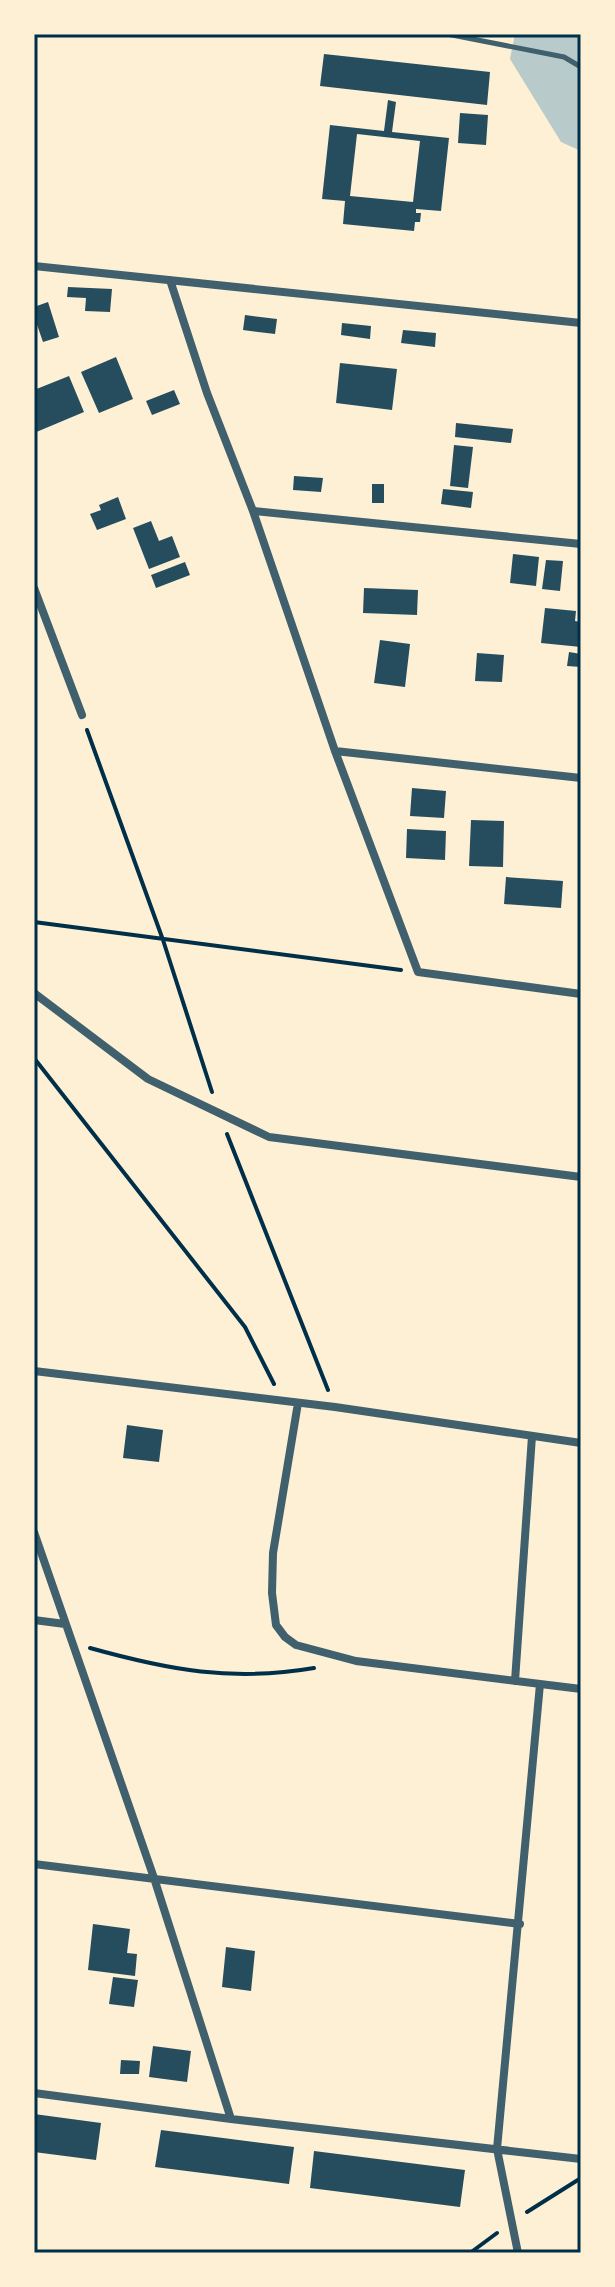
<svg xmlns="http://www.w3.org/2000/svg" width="615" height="2287" font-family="'Noto Serif',serif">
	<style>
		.green { fill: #b9caca }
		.building { fill: #264d5e; fill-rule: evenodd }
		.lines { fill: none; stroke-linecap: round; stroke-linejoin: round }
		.path { stroke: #003049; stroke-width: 4 }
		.service { stroke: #3f606c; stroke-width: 5 }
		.minor { stroke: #3f606c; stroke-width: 8 }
		.neatline { fill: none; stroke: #003049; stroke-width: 3 }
	</style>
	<rect width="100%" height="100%" fill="#fdf0d5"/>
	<path class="green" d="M 515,34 L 581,34 L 581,151 L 561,142 L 510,59 Z"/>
	<path class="building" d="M 324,54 L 490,72 L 487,105 L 320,86 Z
		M 388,100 L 396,102 L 392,132 L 449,138 L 441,211 L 416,209 L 416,213 L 421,213 L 420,222 L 415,222 L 414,231 L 343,224 L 345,201 L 322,199 L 330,125 L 384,131 ZM 357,134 L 420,141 L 413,202 L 350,196 Z
		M 460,113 L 488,115 L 486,145 L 458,143 Z
		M 68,287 L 112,289 L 110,312 L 85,311 L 86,298 L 67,297 Z
		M 48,302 L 59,337 L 43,342 L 34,316 L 34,307 Z
		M 245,315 L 277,319 L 275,334 L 243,330 Z
		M 342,323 L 371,326 L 370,339 L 341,335 Z
		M 403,330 L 436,333 L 435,347 L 401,343 Z
		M 116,357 L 133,399 L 99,413 L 81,372 Z
		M 340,363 L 397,369 L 392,410 L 336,403 Z
		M 69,376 L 84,412 L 34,433 L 34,390 Z
		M 174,390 L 180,404 L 152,415 L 146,401 Z
		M 456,423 L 513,429 L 511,443 L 455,437 Z
		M 454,445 L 473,447 L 468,488 L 450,486 Z
		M 294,476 L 323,478 L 321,492 L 293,490 Z
		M 372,484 L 384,484 L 384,503 L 372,503 Z
		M 443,489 L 473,492 L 471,508 L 441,504 Z
		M 118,497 L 126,519 L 97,530 L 90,514 L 101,510 L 99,505 Z
		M 151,521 L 159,541 L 172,536 L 180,557 L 149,569 L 133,528 Z
		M 513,554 L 539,557 L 536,586 L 510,583 Z
		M 546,560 L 563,561 L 560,591 L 542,589 Z
		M 185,562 L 190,575 L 156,588 L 151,575 Z
		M 364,588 L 418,590 L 417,615 L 363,613 Z
		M 545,608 L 576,611 L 575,621 L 581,622 L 581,647 L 541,643 Z
		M 380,640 L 410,644 L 405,687 L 374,683 Z
		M 569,652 L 581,654 L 581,667 L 567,666 Z
		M 477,653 L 504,655 L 502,682 L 475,681 Z
		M 412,788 L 446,791 L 444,818 L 410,816 Z
		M 471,820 L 504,821 L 503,867 L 469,866 Z
		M 407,829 L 446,831 L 445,860 L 406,858 Z
		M 506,877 L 563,881 L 561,908 L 504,904 Z
		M 127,1425 L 163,1430 L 159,1462 L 123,1458 Z
		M 93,1924 L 130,1929 L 127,1953 L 137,1954 L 135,1976 L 88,1970 Z
		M 226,1947 L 255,1951 L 251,1991 L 222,1987 Z
		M 113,1977 L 138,1980 L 134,2007 L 109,2004 Z
		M 153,2046 L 191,2051 L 187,2082 L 149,2077 Z
		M 121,2060 L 140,2061 L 139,2074 L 120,2074 Z
		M 34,2114 L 101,2123 L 96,2160 L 34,2152 Z
		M 161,2130 L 294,2147 L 289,2184 L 155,2167 Z
		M 314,2151 L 465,2170 L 460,2207 L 310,2188 Z"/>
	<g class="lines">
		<path class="path" d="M 87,730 L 163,940 L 212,1092
			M 34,922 L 401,970
			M 34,1058 L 245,1327 L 274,1384
			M 227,1134 L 328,1390
			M 90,1648 C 169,1670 232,1682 314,1668
			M 527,2212 L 581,2178
			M 470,2253 L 497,2233"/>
		<path class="service" d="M 447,34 L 564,57 L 581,67"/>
		<path class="minor" d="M 34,266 L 581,323
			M 170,280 L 207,393 L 253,511 L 335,751 L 418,972 L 581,994
			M 253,511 L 581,544
			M 34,588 L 82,715
			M 335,751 L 581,778
			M 34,993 L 148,1079 L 269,1137 L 581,1177
			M 34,1371 L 335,1407 L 581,1443
			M 298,1403 L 273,1553 L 272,1593 L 276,1625 L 285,1637 L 296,1645 L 356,1661 L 581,1689
			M 34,1532 L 154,1878 L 231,2119
			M 34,1620 L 65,1624
			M 515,1681 L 532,1436
			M 34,1864 L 520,1924
			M 34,2093 L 231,2119 L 581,2159
			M 518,2253 L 497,2149 L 540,1684"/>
	</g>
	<rect width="615" height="2287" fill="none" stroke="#fdf0d5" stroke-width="72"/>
	<rect x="36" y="36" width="543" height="2215" class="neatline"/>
</svg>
